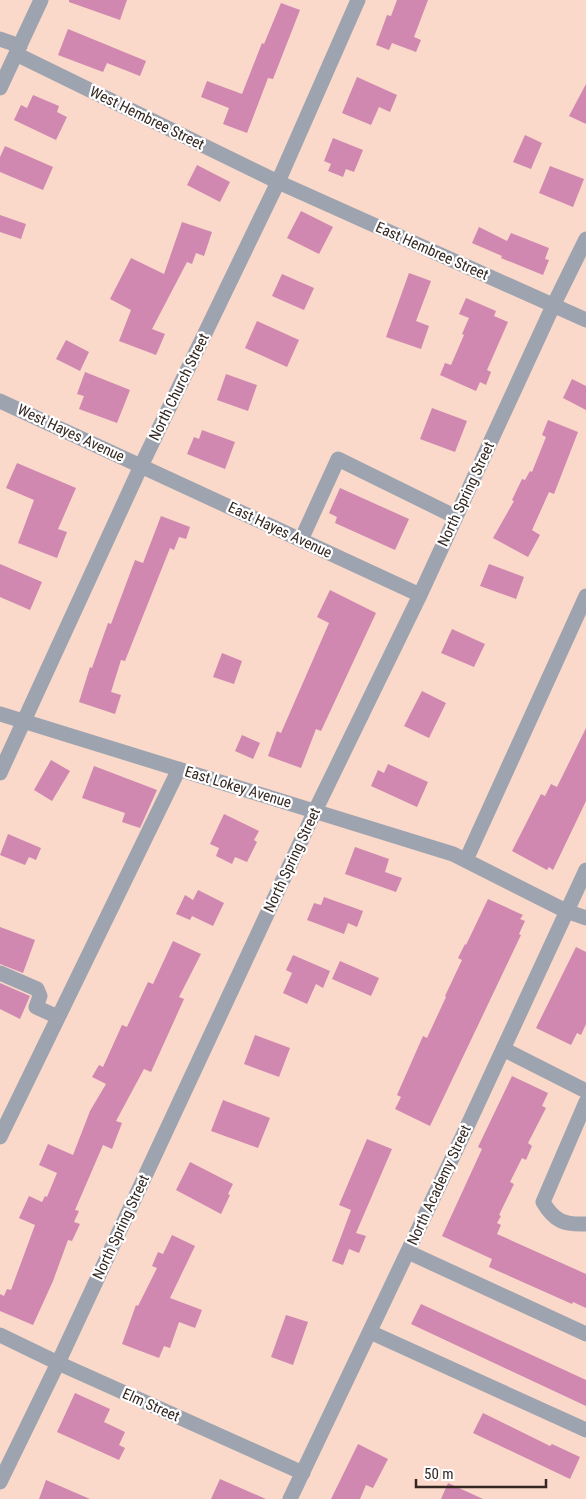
<svg xmlns="http://www.w3.org/2000/svg" width="586" height="1499" font-family="'Roboto Condensed',sans-serif">
	<style>
		.building { fill: #d088b0 }
		.lines { fill: none; stroke-linecap: round; stroke-linejoin: round }
		.minor { stroke: #9da4b0; stroke-width: 15 }
		.labels { text-anchor: middle; dominant-baseline: central; stroke-width: 4.5; stroke-linejoin: round; paint-order: stroke }
		.street-label { font-size: 15px; fill: #342722; stroke: #fff }
	</style>
	<rect width="100%" height="100%" fill="#fad8ca"/>
	<path class="building" d="M 69,0 L 127,0 L 120,20 L 69,2 Z
		M 397,0 L 428,0 L 414,37 L 421,40 L 416,52 L 392,43 L 389,50 L 376,45 L 387,15 L 391,16 Z
		M 281,3 L 300,10 L 273,79 L 268,78 L 247,133 L 223,124 L 229,108 L 201,97 L 207,81 L 242,94 L 262,43 L 264,44 Z
		M 68,29 L 146,61 L 140,76 L 107,63 L 103,72 L 58,55 Z
		M 357,77 L 397,95 L 390,112 L 379,107 L 371,125 L 342,113 Z
		M 586,84 L 586,124 L 569,116 Z
		M 33,95 L 59,106 L 57,112 L 67,117 L 56,140 L 14,120 L 21,105 L 27,108 Z
		M 525,135 L 542,143 L 531,169 L 513,162 Z
		M 333,138 L 363,150 L 354,172 L 346,169 L 343,177 L 328,171 L 331,164 L 324,161 Z
		M 5,146 L 53,167 L 43,190 L 0,172 L 0,157 Z
		M 197,165 L 230,182 L 220,202 L 187,185 Z
		M 550,166 L 584,179 L 573,207 L 539,193 Z
		M 301,211 L 333,227 L 319,254 L 287,238 Z
		M 0,215 L 26,224 L 21,239 L 0,232 Z
		M 182,222 L 212,232 L 204,256 L 196,253 L 192,264 L 187,262 L 152,329 L 165,334 L 156,355 L 119,341 L 131,310 L 110,299 L 131,258 L 164,274 Z
		M 479,227 L 507,241 L 511,233 L 549,248 L 545,259 L 549,260 L 543,275 L 501,258 L 502,256 L 472,243 Z
		M 409,273 L 431,281 L 416,321 L 429,326 L 421,349 L 386,337 Z
		M 282,274 L 314,288 L 304,310 L 272,296 Z
		M 466,298 L 496,311 L 494,316 L 508,322 L 487,370 L 491,372 L 486,385 L 480,382 L 476,391 L 440,375 L 445,363 L 451,365 L 464,335 L 462,334 L 469,318 L 459,314 Z
		M 257,321 L 299,340 L 287,367 L 245,348 Z
		M 66,340 L 89,352 L 80,371 L 56,359 Z
		M 85,372 L 130,390 L 117,423 L 79,409 L 84,396 L 77,394 Z
		M 226,374 L 257,385 L 248,411 L 217,400 Z
		M 572,379 L 586,386 L 586,410 L 563,398 Z
		M 432,408 L 467,421 L 455,452 L 420,439 Z
		M 548,420 L 578,432 L 554,494 L 549,492 L 532,530 L 540,535 L 528,557 L 493,538 L 514,501 L 512,500 L 522,479 L 525,480 L 530,471 L 532,472 L 546,437 L 542,435 Z
		M 202,430 L 235,442 L 225,469 L 187,454 L 194,437 L 199,439 Z
		M 17,463 L 76,488 L 58,529 L 67,532 L 57,558 L 18,543 L 34,500 L 6,488 Z
		M 340,488 L 409,519 L 395,550 L 335,523 L 337,517 L 329,513 Z
		M 161,516 L 190,527 L 186,539 L 179,537 L 174,550 L 170,548 L 125,661 L 121,660 L 111,692 L 121,695 L 115,714 L 79,702 L 90,667 L 92,668 L 108,623 L 111,624 L 135,560 L 143,563 Z
		M 0,564 L 42,582 L 30,610 L 0,597 Z
		M 489,564 L 524,577 L 516,599 L 480,586 Z
		M 330,590 L 376,613 L 321,731 L 316,729 L 301,768 L 268,756 L 277,731 L 281,733 L 329,623 L 317,617 Z
		M 452,629 L 485,644 L 474,667 L 441,653 Z
		M 222,653 L 242,661 L 234,684 L 213,677 Z
		M 422,691 L 446,703 L 429,738 L 404,726 Z
		M 586,728 L 586,801 L 553,870 L 549,867 L 547,870 L 512,851 L 541,794 L 545,796 L 551,784 L 557,787 Z
		M 242,735 L 260,743 L 253,759 L 235,751 Z
		M 51,760 L 70,771 L 52,801 L 34,790 Z
		M 388,764 L 428,782 L 417,807 L 371,786 L 378,770 L 384,773 Z
		M 94,766 L 157,790 L 140,828 L 122,822 L 125,813 L 82,798 Z
		M 224,814 L 259,831 L 254,840 L 257,842 L 247,862 L 235,857 L 232,864 L 216,856 L 219,848 L 210,844 Z
		M 8,834 L 41,848 L 36,860 L 29,857 L 25,865 L 0,855 Z
		M 355,847 L 389,859 L 385,872 L 402,878 L 396,892 L 345,874 Z
		M 198,890 L 224,903 L 213,926 L 192,916 L 190,920 L 176,914 L 185,895 L 193,900 Z
		M 324,897 L 363,911 L 357,927 L 348,923 L 344,934 L 307,920 L 314,903 L 321,905 Z
		M 488,899 L 523,915 L 520,919 L 525,921 L 519,934 L 521,935 L 430,1126 L 395,1109 L 401,1097 L 397,1095 L 423,1036 L 427,1038 L 446,997 L 445,996 L 462,960 L 458,958 L 465,944 L 466,945 Z
		M 0,927 L 35,940 L 23,973 L 0,964 Z
		M 173,941 L 201,954 L 179,997 L 184,999 L 151,1072 L 144,1069 L 116,1121 L 122,1123 L 112,1149 L 103,1145 L 75,1210 L 79,1211 L 74,1222 L 80,1224 L 72,1241 L 68,1240 L 53,1281 L 33,1325 L 0,1311 L 0,1294 L 4,1296 L 7,1289 L 11,1290 L 35,1225 L 19,1218 L 29,1196 L 42,1202 L 45,1196 L 47,1197 L 57,1173 L 39,1165 L 48,1144 L 73,1155 L 90,1111 L 106,1084 L 92,1077 L 99,1065 L 103,1067 L 122,1025 L 127,1027 L 148,982 L 153,984 Z
		M 576,947 L 586,952 L 586,1024 L 581,1035 L 577,1033 L 571,1045 L 536,1028 Z
		M 293,955 L 330,971 L 323,988 L 316,984 L 307,1004 L 283,993 L 292,973 L 286,970 Z
		M 340,961 L 379,978 L 371,996 L 332,979 Z
		M 0,983 L 30,996 L 20,1019 L 0,1009 Z
		M 255,1035 L 290,1048 L 279,1077 L 244,1064 Z
		M 512,1076 L 548,1093 L 542,1106 L 546,1108 L 528,1143 L 532,1146 L 526,1160 L 522,1158 L 510,1182 L 514,1184 L 499,1215 L 501,1216 L 497,1223 L 501,1225 L 497,1234 L 586,1274 L 586,1308 L 573,1302 L 572,1304 L 489,1267 L 492,1259 L 442,1236 L 482,1149 L 478,1147 Z
		M 223,1100 L 270,1118 L 258,1148 L 211,1131 Z
		M 367,1139 L 392,1149 L 356,1233 L 366,1236 L 359,1253 L 349,1249 L 343,1265 L 332,1261 L 351,1210 L 339,1205 Z
		M 190,1162 L 233,1184 L 228,1194 L 230,1195 L 221,1214 L 176,1190 Z
		M 172,1235 L 195,1246 L 170,1298 L 202,1310 L 195,1328 L 179,1322 L 170,1348 L 164,1346 L 159,1358 L 122,1344 L 136,1305 L 138,1306 L 157,1268 L 152,1266 L 158,1252 L 163,1254 Z
		M 421,1304 L 586,1380 L 586,1406 L 411,1324 Z
		M 286,1315 L 308,1322 L 293,1365 L 271,1357 Z
		M 75,1393 L 110,1409 L 104,1422 L 125,1432 L 119,1445 L 125,1448 L 119,1460 L 57,1432 Z
		M 483,1413 L 550,1446 L 552,1444 L 580,1457 L 570,1479 L 473,1433 Z
		M 358,1444 L 388,1459 L 373,1488 L 366,1485 L 360,1499 L 331,1499 Z
		M 220,1479 L 266,1499 L 211,1499 Z
		M 46,1480 L 90,1499 L 39,1499 Z
		M 448,1483 L 483,1499 L 441,1499 Z"/>
	<g class="lines">
		<path class="minor" d="M 0,39 L 20,46
			M 16,54 L 278,182 L 586,320
			M 0,88 L 41,0
			M 0,401 L 420,595
			M 301,540 L 338,459 L 456,517
			M 0,714 L 453,854 L 566,911 L 586,918
			M 0,773 L 141,466 L 278,182 L 358,0
			M 466,860 L 586,596
			M 0,973 L 37,989 L 40,996 L 36,1007 L 58,1017
			M 503,1049 L 586,1091
			M 586,1102 L 543,1202 C 554,1221 564,1225 586,1224
			M 0,1137 L 179,769
			M 408,1252 L 586,1334
			M 370,1332 L 586,1430
			M 0,1335 L 58,1363 L 303,1473
			M 0,1482 L 58,1363 L 315,811 L 420,595 L 553,306 L 586,239
			M 290,1499 L 466,1129 L 586,870"/>
	</g>
	<g class="labels">
		<g class="street-label">
			<text transform="translate(147 118) rotate(26)">West Hembree Street</text>
			<text transform="translate(432 251) rotate(24)">East Hembree Street</text>
			<text transform="translate(179 387) rotate(-64)">North Church Street</text>
			<text transform="translate(71 433) rotate(25)">West Hayes Avenue</text>
			<text transform="translate(466 494) rotate(-65)">North Spring Street</text>
			<text transform="translate(280 530) rotate(25)">East Hayes Avenue</text>
			<text transform="translate(238 787) rotate(17)">East Lokey Avenue</text>
			<text transform="translate(292 860) rotate(-65)">North Spring Street</text>
			<text transform="translate(439 1185) rotate(-65)">North Academy Street</text>
			<text transform="translate(121 1227) rotate(-65)">North Spring Street</text>
			<text transform="translate(151 1405) rotate(24)">Elm Street</text>
		</g>
	</g>
	<path d="M416 1479v8h130v-8" fill="none" stroke="#342722" stroke-width="2.5"/>
	<text x="424" y="1479" font-size="15" fill="#342722" stroke="#ffffff" stroke-width="4" paint-order="stroke">50 m</text>
</svg>
